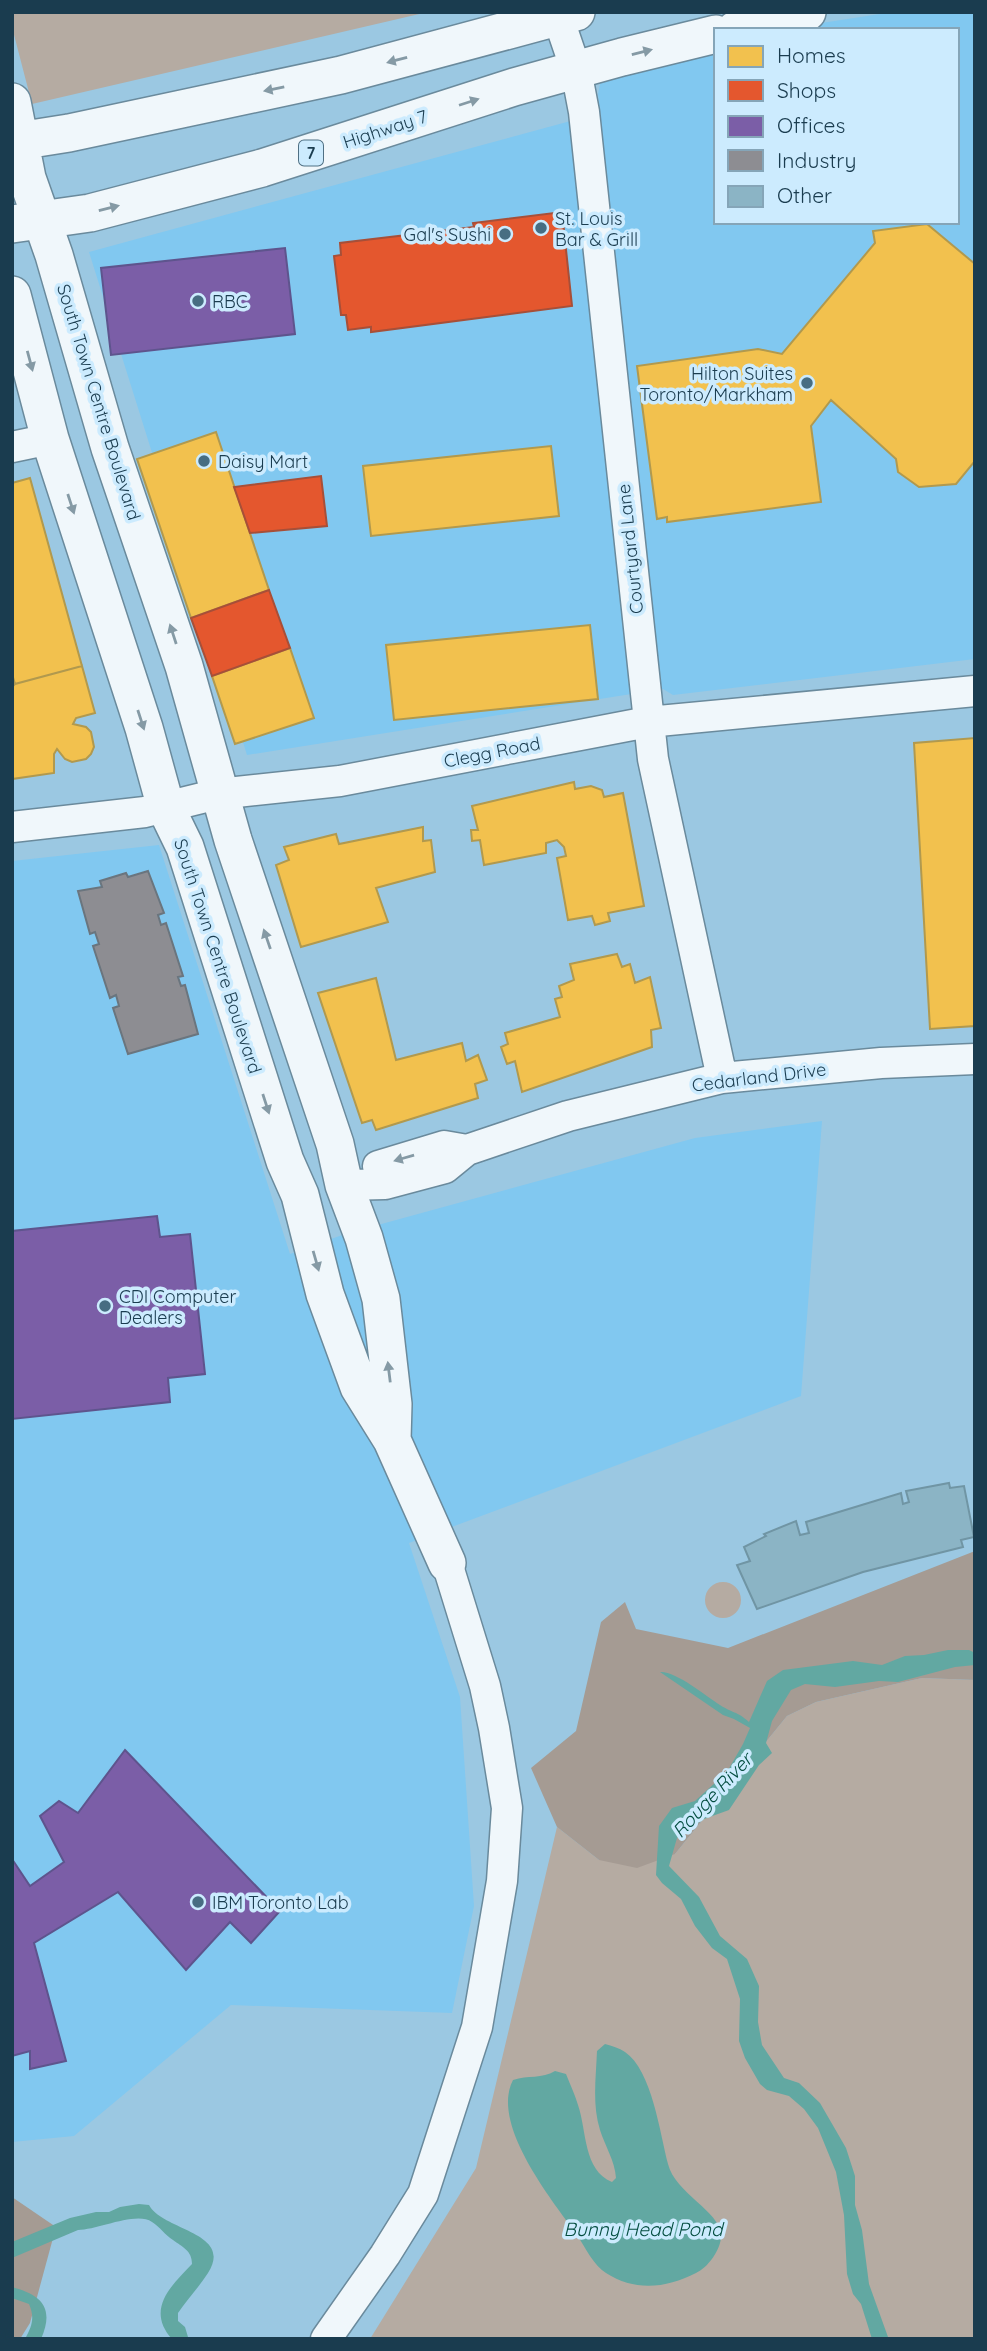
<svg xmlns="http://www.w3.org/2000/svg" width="987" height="2351" font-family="Quicksand,sans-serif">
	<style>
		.built { fill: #81c8f0 }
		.green { fill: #b5aba2 }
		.forest { fill: #a59b93 }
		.water { fill: #62a8a2 }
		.homes { fill: #f2c14e; stroke: #b1994e; stroke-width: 2 }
		.shops { fill: #e4572e; stroke: #a74f38; stroke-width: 2 }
		.offices { fill: #7b5ea7; stroke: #5e548d; stroke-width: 2 }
		.industry { fill: #8d8d92; stroke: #6a757e; stroke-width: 2 }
		.building { fill: #8bb4c5; stroke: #7095a4; stroke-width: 2 }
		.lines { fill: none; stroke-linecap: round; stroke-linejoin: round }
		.minor-casing { stroke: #6a8a9c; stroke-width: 33 }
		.major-casing { stroke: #6a8a9c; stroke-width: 40 }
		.minor { stroke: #f0f7fb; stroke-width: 30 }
		.major { stroke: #f0f7fb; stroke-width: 37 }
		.oneway { fill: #859aa5 }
		.poi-dot { fill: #476d82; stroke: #ccebfe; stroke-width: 2.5 }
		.labels { text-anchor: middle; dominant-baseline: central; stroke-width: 7; stroke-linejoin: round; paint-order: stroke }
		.shield { fill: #ccebfe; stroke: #4f7084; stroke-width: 2 }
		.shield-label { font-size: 16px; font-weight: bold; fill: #1a3c4f }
		.street-label { font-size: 18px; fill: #1a3c4f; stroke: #ccebfe }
		.poi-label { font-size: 18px; fill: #1a3c4f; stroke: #ccebfe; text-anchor: start }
		.water-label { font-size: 19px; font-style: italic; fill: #044e40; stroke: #ccebfe }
	</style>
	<rect width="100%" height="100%" fill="#9bc8e2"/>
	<path class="built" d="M 893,12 L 975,12 L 975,659 L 673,695 L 663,689 L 247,755 L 89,252 L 600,113 L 598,94 L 603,70 L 716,39 L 716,222 L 957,222 L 957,30 L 776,30 Z
		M 159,845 L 290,1254 L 345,1234 L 695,1138 L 822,1121 L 801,1396 L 409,1543 L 460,1697 L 474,1906 L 452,2013 L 231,2005 L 74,2136 L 12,2142 L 12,861 Z"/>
	<path class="green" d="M 12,12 L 428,12 L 32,104 L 12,27 Z
		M705 1600a18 18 0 1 1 36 0a18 18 0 1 1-36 0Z
		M 922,1678 L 975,1680 L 975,2339 L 370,2339 L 476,2168 L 557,1827 L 599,1860 L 675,1854 L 787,1716 L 816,1702 Z"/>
	<path class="forest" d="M 975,1551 L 975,1680 L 922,1678 L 816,1702 L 787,1716 L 675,1854 L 637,1868 L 599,1860 L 557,1827 L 531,1768 L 576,1731 L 601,1622 L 625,1602 L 636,1629 L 728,1648 Z
		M 12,2197 L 56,2227 L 30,2323 L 20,2339 L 12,2339 Z"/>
	<path class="water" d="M 948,1650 L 969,1650 L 975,1653 L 975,1665 L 955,1667 L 898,1682 L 879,1681 L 835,1687 L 805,1684 L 791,1690 L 772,1721 L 766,1743 L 772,1753 L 759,1765 L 729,1810 L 704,1819 L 677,1838 L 669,1866 L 699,1897 L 720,1936 L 747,1959 L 759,1986 L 758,2022 L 762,2045 L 784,2078 L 799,2083 L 820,2103 L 846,2148 L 855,2176 L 855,2205 L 862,2230 L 869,2284 L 888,2337 L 888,2339 L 872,2339 L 861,2304 L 853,2294 L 847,2274 L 844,2215 L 836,2172 L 818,2128 L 804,2109 L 789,2096 L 767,2090 L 760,2084 L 745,2058 L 739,2041 L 740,1999 L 727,1959 L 712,1948 L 695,1926 L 681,1899 L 662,1883 L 656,1875 L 659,1826 L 672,1808 L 695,1801 L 727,1772 L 743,1744 L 750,1728 L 734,1719 L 723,1715 L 660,1672 C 676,1671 706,1696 720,1705 C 732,1713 737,1711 749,1722 L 767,1681 L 783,1670 L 853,1661 L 882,1665 L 905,1656 L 924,1655 Z
		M 605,2044 C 612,2046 619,2048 625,2052 C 652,2070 660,2134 668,2164 C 675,2193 720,2211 721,2235 C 722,2248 708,2268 696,2273 C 667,2288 635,2292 606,2273 C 594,2266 585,2247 577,2235 C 552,2200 490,2124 513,2080 C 528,2075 542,2079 555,2071 L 566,2074 C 570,2084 575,2095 578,2105 C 587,2131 583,2170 612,2182 L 616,2178 C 615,2161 605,2146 600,2130 C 592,2104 596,2078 597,2051 Z
		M 139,2204 L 149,2205 C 163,2231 234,2232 208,2273 C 199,2287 187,2300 178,2313 L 178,2321 L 185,2327 L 188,2337 L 191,2339 L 172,2339 C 145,2309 172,2285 192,2264 C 192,2250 182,2247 173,2240 C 165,2235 160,2227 152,2222 C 136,2211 98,2230 78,2230 L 12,2258 L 12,2242 L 70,2218 L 96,2212 L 109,2212 L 120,2207 Z
		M 12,2287 C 41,2295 55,2307 41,2339 L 25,2339 C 32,2326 35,2318 29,2304 L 12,2298 Z"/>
	<path class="homes" d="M 927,224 L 975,264 L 975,461 L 956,484 L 919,487 L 898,472 L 896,459 L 831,400 L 811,426 L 821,502 L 667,522 L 667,517 L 657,519 L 637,366 L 758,349 L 782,354 L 875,243 L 873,231 Z
		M 216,432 L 269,590 L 191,618 L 137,459 Z
		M 551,446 L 559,516 L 371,536 L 363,466 Z
		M 30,478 L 82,666 L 15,684 L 12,674 L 12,483 Z
		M 590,625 L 598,699 L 394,720 L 386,645 Z
		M 290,648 L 314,718 L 235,744 L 212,676 Z
		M 82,666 L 95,713 L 76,718 L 73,724 L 86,727 L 91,732 L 94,747 L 91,754 L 86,759 L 72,762 L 65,759 L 57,749 L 54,754 L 54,773 L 12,779 L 12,687 L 15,684 Z
		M 975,738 L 975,1026 L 930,1029 L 914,743 Z
		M 574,782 L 575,789 L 591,786 L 602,790 L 604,797 L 623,793 L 644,906 L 608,913 L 610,921 L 595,925 L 592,916 L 568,920 L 557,858 L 566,856 L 564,847 L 557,840 L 546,843 L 546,853 L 484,865 L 480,840 L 472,841 L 471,830 L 478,830 L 472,806 Z
		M 423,827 L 423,841 L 431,840 L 435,872 L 376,888 L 388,922 L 301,947 L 276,865 L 289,860 L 284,847 L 336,834 L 339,844 Z
		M 617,954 L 622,967 L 630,964 L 635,983 L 650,977 L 661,1028 L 651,1030 L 652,1047 L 522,1092 L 515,1061 L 507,1064 L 501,1047 L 508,1044 L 505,1033 L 560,1017 L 555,999 L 562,997 L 559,986 L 574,980 L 570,964 Z
		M 376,978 L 396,1060 L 462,1043 L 466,1061 L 478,1055 L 487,1080 L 475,1084 L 478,1098 L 376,1130 L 372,1120 L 362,1123 L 318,993 Z"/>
	<path class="shops" d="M 562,212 L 572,306 L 371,332 L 371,327 L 348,330 L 346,315 L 341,315 L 334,256 L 341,255 L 340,243 L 474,227 L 473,223 Z
		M 321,476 L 327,526 L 250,533 L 234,487 Z
		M 269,590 L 290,648 L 212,676 L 191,618 Z"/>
	<path class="offices" d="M 285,248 L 295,334 L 111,355 L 101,268 Z
		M 157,1216 L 160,1237 L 190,1234 L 205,1374 L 168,1378 L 170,1402 L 12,1419 L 12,1231 Z
		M 125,1750 L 280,1911 L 251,1943 L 230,1922 L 186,1970 L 118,1892 L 34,1943 L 66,2061 L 30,2069 L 30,2051 L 12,2056 L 12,1859 L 30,1886 L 64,1862 L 40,1816 L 59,1801 L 78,1813 Z"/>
	<path class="industry" d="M 148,871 L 164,913 L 158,915 L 161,925 L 166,923 L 183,976 L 178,977 L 181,986 L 185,985 L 198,1034 L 128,1054 L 113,1008 L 119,1006 L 116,995 L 110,998 L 93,946 L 99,944 L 95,932 L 90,934 L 78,891 L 102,887 L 100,881 L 126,873 L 128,877 Z"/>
	<path class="building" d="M 949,1483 L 950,1488 L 964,1486 L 974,1537 L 961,1540 L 963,1547 L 863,1572 L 757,1609 L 737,1565 L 750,1561 L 744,1547 L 766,1536 L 764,1534 L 796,1521 L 800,1535 L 809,1533 L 806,1522 L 901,1493 L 903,1504 L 909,1502 L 906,1491 Z"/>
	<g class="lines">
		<g class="minor-casing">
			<path id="minor" d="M 558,17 L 576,70 L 584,112 L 653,759 L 722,1078
				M 12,447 L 50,439
				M 12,827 L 145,812 L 218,794 L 340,781 L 648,722 L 975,691
				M 378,1166 L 444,1146 L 467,1150
				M 344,1185 L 385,1184 L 445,1168 L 467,1150 L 568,1116 L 722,1078 L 881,1063 L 975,1059
				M 326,2339 L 385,2255 L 423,2194 L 477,2027 L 502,1881 L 507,1808 L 494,1728 L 485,1686 L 447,1563"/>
		</g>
		<g class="major-casing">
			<path id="major" d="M 735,30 L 807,12
				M 12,102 L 27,178 L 54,255 L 110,448 L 184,666 L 233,840 L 335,1144 L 344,1185 L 364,1238 L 381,1299 L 393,1404 L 392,1440
				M 12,142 L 69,133 L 341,75 L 576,12
				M 12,224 L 90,213 L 262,168 L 514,87 L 622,57 L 716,34
				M 12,295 L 50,439 L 144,728 L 166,808 L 185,847 L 285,1161 L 300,1195 L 325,1294 L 359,1387 L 392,1440 L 447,1563"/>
		</g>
		<use href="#minor" class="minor"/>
		<use href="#major" class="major"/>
	</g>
	<defs><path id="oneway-solid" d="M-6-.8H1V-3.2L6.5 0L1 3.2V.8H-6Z" transform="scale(1.75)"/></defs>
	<g class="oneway">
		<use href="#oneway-solid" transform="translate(642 52) rotate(-14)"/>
		<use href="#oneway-solid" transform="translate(397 60) rotate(165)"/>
		<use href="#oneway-solid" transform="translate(274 89) rotate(168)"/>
		<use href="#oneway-solid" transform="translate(469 102) rotate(-18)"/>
		<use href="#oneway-solid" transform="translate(109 208) rotate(-14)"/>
		<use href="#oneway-solid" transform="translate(30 361) rotate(75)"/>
		<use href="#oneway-solid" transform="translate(71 504) rotate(72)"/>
		<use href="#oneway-solid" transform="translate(173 634) rotate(-108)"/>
		<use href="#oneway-solid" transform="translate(141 720) rotate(72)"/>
		<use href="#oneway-solid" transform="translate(267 939) rotate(-109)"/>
		<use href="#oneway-solid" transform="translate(266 1104) rotate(72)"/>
		<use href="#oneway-solid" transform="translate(404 1158) rotate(164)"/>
		<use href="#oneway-solid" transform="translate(316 1261) rotate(74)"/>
		<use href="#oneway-solid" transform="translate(389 1372) rotate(-97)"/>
	</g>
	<g class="poi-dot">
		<circle cx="541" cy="228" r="7"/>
		<circle cx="505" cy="234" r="7"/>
		<circle cx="198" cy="301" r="7"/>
		<circle cx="807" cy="383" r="7"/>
		<circle cx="204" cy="461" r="7"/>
		<circle cx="105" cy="1306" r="7"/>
		<circle cx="198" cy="1902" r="7"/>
	</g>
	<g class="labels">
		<rect class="shield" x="299" y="140.5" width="24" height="25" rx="5"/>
		<g class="shield-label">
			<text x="311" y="153">7</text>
		</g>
		<g class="street-label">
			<text transform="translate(385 129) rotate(-18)">Highway 7</text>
			<text transform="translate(99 402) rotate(73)">South Town Centre Boulevard</text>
			<text transform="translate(630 549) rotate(-96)">Courtyard Lane</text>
			<text transform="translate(492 752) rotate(-11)">Clegg Road</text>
			<text transform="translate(218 956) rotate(72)">South Town Centre Boulevard</text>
			<text transform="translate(759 1077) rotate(-7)">Cedarland Drive</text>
		</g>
		<g class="poi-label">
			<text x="555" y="218">St. Louis<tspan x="555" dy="21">Bar &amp; Grill</tspan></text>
			<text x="491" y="234" text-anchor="end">Gal's Sushi</text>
			<text x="212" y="301">RBC</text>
			<text x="793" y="373" text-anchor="end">Hilton Suites<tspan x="793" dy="21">Toronto/Markham</tspan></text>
			<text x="218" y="461">Daisy Mart</text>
			<text x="119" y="1296">CDI Computer<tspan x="119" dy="21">Dealers</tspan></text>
			<text x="212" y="1902">IBM Toronto Lab</text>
		</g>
		<g class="water-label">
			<text transform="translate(712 1795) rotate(-47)">Rouge River</text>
			<text x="643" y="2229">Bunny Head Pond</text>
		</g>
	</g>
	<rect width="987" height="2351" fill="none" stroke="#1a3c4f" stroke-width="28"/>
	<rect x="714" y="28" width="245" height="196" fill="#ccebfe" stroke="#85a5b8" stroke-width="2"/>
	<rect x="728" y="46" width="35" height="21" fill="#f2c14e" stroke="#85a5b8" stroke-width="2"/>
	<text x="777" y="63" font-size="21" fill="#1a3c4f">Homes</text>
	<rect x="728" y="80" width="35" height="21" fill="#e4572e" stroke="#85a5b8" stroke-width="2"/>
	<text x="777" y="98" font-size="21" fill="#1a3c4f">Shops</text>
	<rect x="728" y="116" width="35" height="21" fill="#7b5ea7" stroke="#85a5b8" stroke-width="2"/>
	<text x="777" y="133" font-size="21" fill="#1a3c4f">Offices</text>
	<rect x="728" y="150" width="35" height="21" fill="#8d8d92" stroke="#85a5b8" stroke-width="2"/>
	<text x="777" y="168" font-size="21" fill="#1a3c4f">Industry</text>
	<rect x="728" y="186" width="35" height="21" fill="#8bb4c5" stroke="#85a5b8" stroke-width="2"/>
	<text x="777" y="203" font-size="21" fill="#1a3c4f">Other</text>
</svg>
